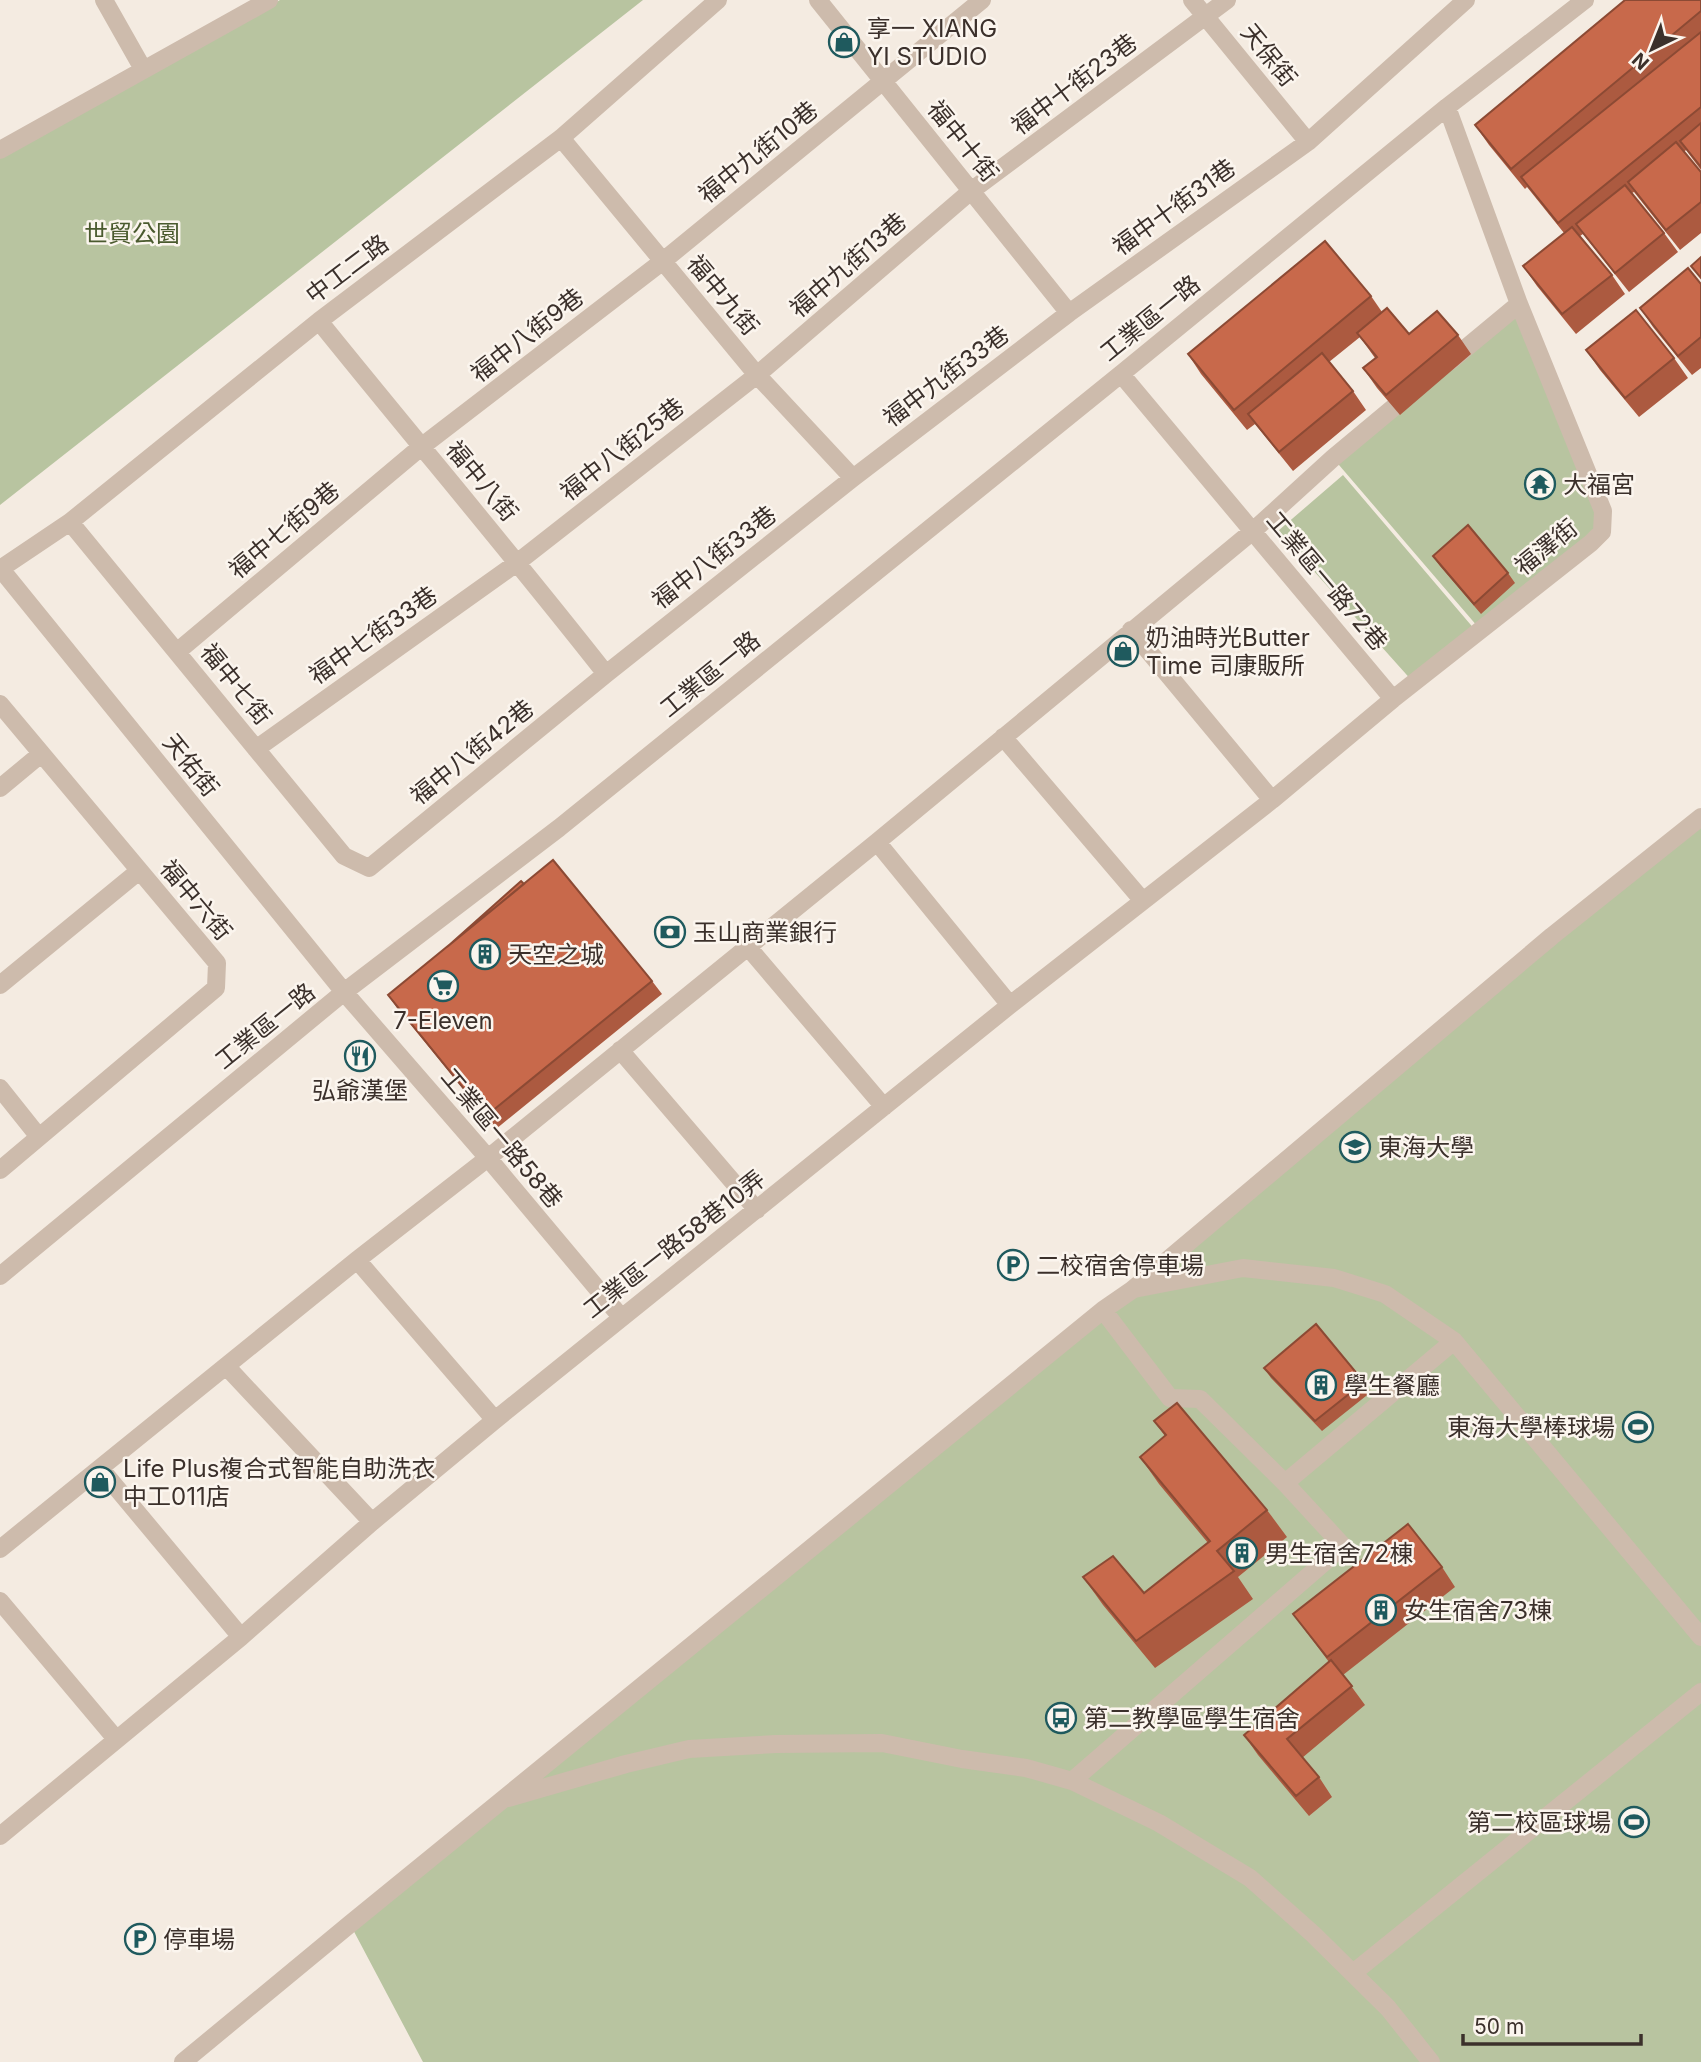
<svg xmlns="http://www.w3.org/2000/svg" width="1701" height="2062" font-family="Inter,'Noto Sans TC',sans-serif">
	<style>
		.green { fill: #b8c4a0 }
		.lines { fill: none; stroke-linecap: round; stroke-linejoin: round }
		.minor { stroke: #cdbbac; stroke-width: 18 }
		.wall { fill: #ac5a40 }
		.building { fill: #c8694b; stroke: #8c4a34; stroke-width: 2 }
		.labels { text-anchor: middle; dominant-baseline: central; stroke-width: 5; stroke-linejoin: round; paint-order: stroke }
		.poi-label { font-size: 24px; fill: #3b302b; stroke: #fbf5ee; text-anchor: start }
		.street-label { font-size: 24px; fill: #3b302b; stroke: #fbf5ee }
		.park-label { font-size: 24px; fill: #4a5a2e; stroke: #fbf5ee }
	</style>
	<rect width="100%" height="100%" fill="#f4ebe1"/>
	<path class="green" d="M 280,0 L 643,0 L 0,505 L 0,156 Z
		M 1519,304 L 1602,532 L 1484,634 L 1333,458 Z
		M 1343,475 L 1476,631 L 1414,683 L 1278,531 Z
		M 1701,817 L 1701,2062 L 423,2062 L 350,1924 Z"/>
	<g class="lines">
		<path class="minor" d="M 104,0 L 143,69
			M 818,0 L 1069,313
			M 1192,0 L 1308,142
			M 561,138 L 757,375 L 853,478
			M 0,150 L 269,0
			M 319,321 C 414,439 512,554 606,674
			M 1449,362 L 1519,304
			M 1121,374 L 1393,699
			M 70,522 L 344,856 L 369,868 L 606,674 L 853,478 L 1069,313 L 1308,142 L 1466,0
			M 0,568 L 344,992 L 488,1158 L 621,1317
			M 0,569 L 70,522 L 319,321 L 561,138 L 718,0
			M 1131,630 L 1272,800
			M 178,651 L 421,447 L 663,261 L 982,0
			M 0,704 L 217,963 L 216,988 L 0,1170
			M 1003,737 L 1143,901
			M 256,749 L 518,562 L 757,375 L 971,191 L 1227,0
			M 0,788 L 41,754
			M 877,842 L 1010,1005
			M 747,946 L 884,1107
			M 0,985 L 139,871
			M 620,1050 L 757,1210
			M 0,1088 L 39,1137
			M 357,1260 L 495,1420
			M 0,1276 L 344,992 L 559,828 L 1121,374 L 1447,107 L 1585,0
			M 1134,1289 L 1243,1268 L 1334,1278 L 1385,1294 L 1454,1341 L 1701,1637
			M 1103,1310 L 1170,1398 L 1200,1399 L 1285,1483 L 1454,1341
			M 226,1366 L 372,1522
			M 100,1468 L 241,1637
			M 0,1549 L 357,1260 L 488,1158 L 877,842 L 1254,530 L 1333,458 L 1411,393
			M 0,1601 L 116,1739
			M 1072,1781 L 1343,1546 L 1285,1483
			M 508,1798 L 626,1764 L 689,1749 L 776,1744 L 882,1743 L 962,1759 L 1026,1768 L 1072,1781 L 1159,1823 L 1250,1878 L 1313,1934 L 1388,2008 L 1431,2062
			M 0,1836 L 241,1637 L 372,1522 L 495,1420 L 1010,1005 L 1272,800 L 1393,699 L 1591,543 L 1602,532 L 1603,511 L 1519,304 L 1447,107
			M 1353,1973 L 1701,1692
			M 183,2062 L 350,1924 L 1103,1310 L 1132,1290 L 1552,936 L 1701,817"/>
	</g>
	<path class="wall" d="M 1701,0 L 1701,170 L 1686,150 L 1684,152 L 1701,172 L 1701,233 L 1680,250 L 1634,192 L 1632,193 L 1664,233 L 1678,252 L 1629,292 L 1583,234 L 1580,236 L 1612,275 L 1625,294 L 1576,334 L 1537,286 L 1523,266 L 1564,233 L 1527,187 L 1525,189 L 1489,145 L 1475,125 Z
		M 1701,284 L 1701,368 L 1692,375 L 1653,327 L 1640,308 Z
		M 1371,296 L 1382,312 L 1409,334 L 1458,335 L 1471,354 L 1400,415 L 1377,388 L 1363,368 L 1375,358 L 1360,337 L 1329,362 L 1353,391 L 1366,410 L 1293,471 L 1255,424 L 1247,430 L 1201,374 L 1188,354 Z
		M 1586,350 L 1674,358 L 1688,378 L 1639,417 L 1600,370 Z
		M 1433,556 L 1508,573 L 1515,583 L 1481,614 L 1440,566 Z
		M 524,884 L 652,981 L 662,994 L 496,1129 L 397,1008 L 388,995 Z
		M 1264,1368 L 1364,1382 L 1371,1392 L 1322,1431 L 1271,1378 Z
		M 1154,1421 L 1267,1510 L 1287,1537 L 1238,1577 L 1253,1599 L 1155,1668 L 1103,1605 L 1083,1577 L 1144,1593 L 1208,1543 L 1159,1484 L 1140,1457 L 1165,1436 Z
		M 1442,1567 L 1455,1587 L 1343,1675 L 1365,1705 L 1302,1758 L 1319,1777 L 1332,1797 L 1309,1816 L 1258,1755 L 1244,1735 L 1329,1662 L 1293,1614 Z"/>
	<path class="building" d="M 1625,0 L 1701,0 L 1701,11 L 1511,169 L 1475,125 Z
		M 1701,32 L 1701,107 L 1558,223 L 1521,177 Z
		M 1701,123 L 1701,167 L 1680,141 Z
		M 1676,142 L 1701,172 L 1701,202 L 1666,230 L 1628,182 Z
		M 1625,185 L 1664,233 L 1615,273 L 1576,224 Z
		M 1572,227 L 1612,275 L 1562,314 L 1523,266 Z
		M 1325,241 L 1371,296 L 1234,410 L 1188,354 Z
		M 1701,257 L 1701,278 L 1691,266 Z
		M 1688,268 L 1701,284 L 1701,337 L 1678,356 L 1640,308 Z
		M 1387,308 L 1409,334 L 1437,311 L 1458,335 L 1386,395 L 1363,368 L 1377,357 L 1357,333 Z
		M 1636,310 L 1674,358 L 1625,398 L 1586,350 Z
		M 1322,353 L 1353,391 L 1279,452 L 1248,414 Z
		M 1468,525 L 1508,573 L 1474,604 L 1433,556 Z
		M 553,860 L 652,981 L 486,1116 L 388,995 Z
		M 521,881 L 524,884 L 447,947 Z
		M 1316,1324 L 1364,1382 L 1315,1421 L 1264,1368 Z
		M 1177,1403 L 1267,1510 L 1217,1551 L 1234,1571 L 1136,1641 L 1083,1577 L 1113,1556 L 1144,1593 L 1210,1541 L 1140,1457 L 1166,1435 L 1154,1421 Z
		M 1408,1524 L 1442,1567 L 1327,1657 L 1293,1614 Z
		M 1331,1660 L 1352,1686 L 1287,1739 L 1319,1777 L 1296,1796 L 1244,1735 Z"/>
	<defs>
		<g id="shop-ring" transform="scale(1.575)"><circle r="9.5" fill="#fbf5ee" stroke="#1f5a5e" stroke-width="1.5"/><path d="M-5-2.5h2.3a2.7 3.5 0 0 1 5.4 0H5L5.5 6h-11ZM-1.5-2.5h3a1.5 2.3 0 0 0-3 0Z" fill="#1f5a5e"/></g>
		<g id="temple-ring" transform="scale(1.575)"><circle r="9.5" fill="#fbf5ee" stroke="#1f5a5e" stroke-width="1.5"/><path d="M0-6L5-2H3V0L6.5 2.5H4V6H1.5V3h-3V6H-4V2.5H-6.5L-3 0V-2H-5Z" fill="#1f5a5e"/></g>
		<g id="bank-ring" transform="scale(1.575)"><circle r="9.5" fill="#fbf5ee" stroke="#1f5a5e" stroke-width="1.5"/><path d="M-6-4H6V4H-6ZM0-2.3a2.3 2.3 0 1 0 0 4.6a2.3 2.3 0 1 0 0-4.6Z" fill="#1f5a5e"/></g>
		<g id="building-ring" transform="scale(1.575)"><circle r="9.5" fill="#fbf5ee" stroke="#1f5a5e" stroke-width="1.5"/><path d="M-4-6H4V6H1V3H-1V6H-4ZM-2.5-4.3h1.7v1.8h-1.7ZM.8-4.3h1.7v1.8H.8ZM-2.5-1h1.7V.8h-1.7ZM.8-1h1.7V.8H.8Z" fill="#1f5a5e"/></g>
		<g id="supermarket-ring" transform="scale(1.575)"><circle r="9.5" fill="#fbf5ee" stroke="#1f5a5e" stroke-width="1.5"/><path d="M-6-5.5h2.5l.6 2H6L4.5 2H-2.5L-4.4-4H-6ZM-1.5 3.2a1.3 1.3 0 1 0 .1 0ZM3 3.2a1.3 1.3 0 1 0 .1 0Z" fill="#1f5a5e"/></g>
		<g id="restaurant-ring" transform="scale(1.575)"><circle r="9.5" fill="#fbf5ee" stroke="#1f5a5e" stroke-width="1.5"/><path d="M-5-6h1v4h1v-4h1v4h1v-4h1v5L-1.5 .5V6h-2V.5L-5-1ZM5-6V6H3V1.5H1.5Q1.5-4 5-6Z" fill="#1f5a5e"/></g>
		<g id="university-ring" transform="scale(1.575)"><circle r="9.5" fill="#fbf5ee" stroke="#1f5a5e" stroke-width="1.5"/><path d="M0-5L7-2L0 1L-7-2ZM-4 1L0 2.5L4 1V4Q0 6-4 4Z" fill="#1f5a5e"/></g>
		<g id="parking-ring" transform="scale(1.575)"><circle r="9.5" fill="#fbf5ee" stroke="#1f5a5e" stroke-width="1.5"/><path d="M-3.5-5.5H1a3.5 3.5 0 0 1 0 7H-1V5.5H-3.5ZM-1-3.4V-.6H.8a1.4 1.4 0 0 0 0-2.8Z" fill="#1f5a5e"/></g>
		<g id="stadium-ring" transform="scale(1.575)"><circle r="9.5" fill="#fbf5ee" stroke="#1f5a5e" stroke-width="1.5"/><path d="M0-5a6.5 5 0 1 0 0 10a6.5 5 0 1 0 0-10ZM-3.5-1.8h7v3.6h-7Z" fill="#1f5a5e"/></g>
		<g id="bus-ring" transform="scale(1.575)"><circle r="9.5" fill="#fbf5ee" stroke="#1f5a5e" stroke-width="1.5"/><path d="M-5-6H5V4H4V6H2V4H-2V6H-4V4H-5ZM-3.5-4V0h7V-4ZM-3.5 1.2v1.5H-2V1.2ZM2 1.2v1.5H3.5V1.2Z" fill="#1f5a5e"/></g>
	</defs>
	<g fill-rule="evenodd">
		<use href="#shop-ring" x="844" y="42"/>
		<use href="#temple-ring" x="1540" y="484"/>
		<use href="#shop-ring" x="1123" y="651"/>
		<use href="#bank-ring" x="670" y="932"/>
		<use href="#building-ring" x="485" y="954"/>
		<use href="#supermarket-ring" x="443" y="986"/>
		<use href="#restaurant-ring" x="360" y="1056"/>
		<use href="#university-ring" x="1355" y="1147"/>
		<use href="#parking-ring" x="1013" y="1265"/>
		<use href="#building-ring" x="1321" y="1385"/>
		<use href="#stadium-ring" x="1638" y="1427"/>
		<use href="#shop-ring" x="100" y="1482"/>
		<use href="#building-ring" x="1242" y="1553"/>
		<use href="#building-ring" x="1381" y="1610"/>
		<use href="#bus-ring" x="1061" y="1718"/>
		<use href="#stadium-ring" x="1634" y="1822"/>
		<use href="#parking-ring" x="140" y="1939"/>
	</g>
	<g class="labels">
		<g class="poi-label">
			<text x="867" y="28">享一 XIANG<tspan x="867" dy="28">YI STUDIO</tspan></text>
			<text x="1563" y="484">大福宮</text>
			<text x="1146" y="637">奶油時光Butter<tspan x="1146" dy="28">Time 司康販所</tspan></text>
			<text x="693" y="932">玉山商業銀行</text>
			<text x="508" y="954">天空之城</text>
			<text x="443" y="1020" text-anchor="middle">7-Eleven</text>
			<text x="360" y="1090" text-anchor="middle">弘爺漢堡</text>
			<text x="1378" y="1147">東海大學</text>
			<text x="1036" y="1265">二校宿舍停車場</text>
			<text x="1344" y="1385">學生餐廳</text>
			<text x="1615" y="1427" text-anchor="end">東海大學棒球場</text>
			<text x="123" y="1468">Life Plus複合式智能自助洗衣<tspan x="123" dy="28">中工011店</tspan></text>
			<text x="1265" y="1553">男生宿舍72棟</text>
			<text x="1404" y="1610">女生宿舍73棟</text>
			<text x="1084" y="1718">第二教學區學生宿舍</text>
			<text x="1611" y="1822" text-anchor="end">第二校區球場</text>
			<text x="163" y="1939">停車場</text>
		</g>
		<g class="street-label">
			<text transform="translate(1269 55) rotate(51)">天保街</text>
			<text transform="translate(1074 84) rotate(-37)">福中十街23巷</text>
			<text transform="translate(963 141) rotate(51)">福中十街</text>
			<text transform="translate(758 152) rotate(-39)">福中九街10巷</text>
			<text transform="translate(1174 207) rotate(-36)">福中十街31巷</text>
			<text transform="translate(848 265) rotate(-41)">福中九街13巷</text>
			<text transform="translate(347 269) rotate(-37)">中工二路</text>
			<text transform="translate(723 295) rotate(50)">福中九街</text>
			<text transform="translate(1150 318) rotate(-39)">工業區一路</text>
			<text transform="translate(527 335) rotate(-38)">福中八街9巷</text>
			<text transform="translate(946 376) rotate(-37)">福中九街33巷</text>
			<text transform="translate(622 449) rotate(-38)">福中八街25巷</text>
			<text transform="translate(482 481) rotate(50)">福中八街</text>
			<text transform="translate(284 530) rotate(-40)">福中七街9巷</text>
			<text transform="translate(1546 547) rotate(-39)">福澤街</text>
			<text transform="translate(714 557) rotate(-38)">福中八街33巷</text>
			<text transform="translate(1327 581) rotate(50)">工業區一路72巷</text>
			<text transform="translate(373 635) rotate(-35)">福中七街33巷</text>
			<text transform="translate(710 674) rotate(-39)">工業區一路</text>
			<text transform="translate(236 684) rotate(51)">福中七街</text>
			<text transform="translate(472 752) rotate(-39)">福中八街42巷</text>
			<text transform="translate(191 765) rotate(51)">天佑街</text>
			<text transform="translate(196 900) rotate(50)">福中六街</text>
			<text transform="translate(265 1026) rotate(-39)">工業區一路</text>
			<text transform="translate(502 1138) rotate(50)">工業區一路58巷</text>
			<text transform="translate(674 1244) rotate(-38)">工業區一路58巷10弄</text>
		</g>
		<g class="park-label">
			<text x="132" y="233">世貿公園</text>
		</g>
	</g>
	<g transform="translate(1652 49) rotate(223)" stroke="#fbf5ee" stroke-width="5" paint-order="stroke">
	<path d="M0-5L12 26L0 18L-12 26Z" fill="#3b302b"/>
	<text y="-10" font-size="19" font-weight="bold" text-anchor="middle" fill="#3b302b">N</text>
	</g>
	<path d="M1463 2034v10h178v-10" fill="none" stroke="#3b302b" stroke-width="3.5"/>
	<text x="1474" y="2034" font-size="21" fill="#3b302b" stroke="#fbf5ee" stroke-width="5" paint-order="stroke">50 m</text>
</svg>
